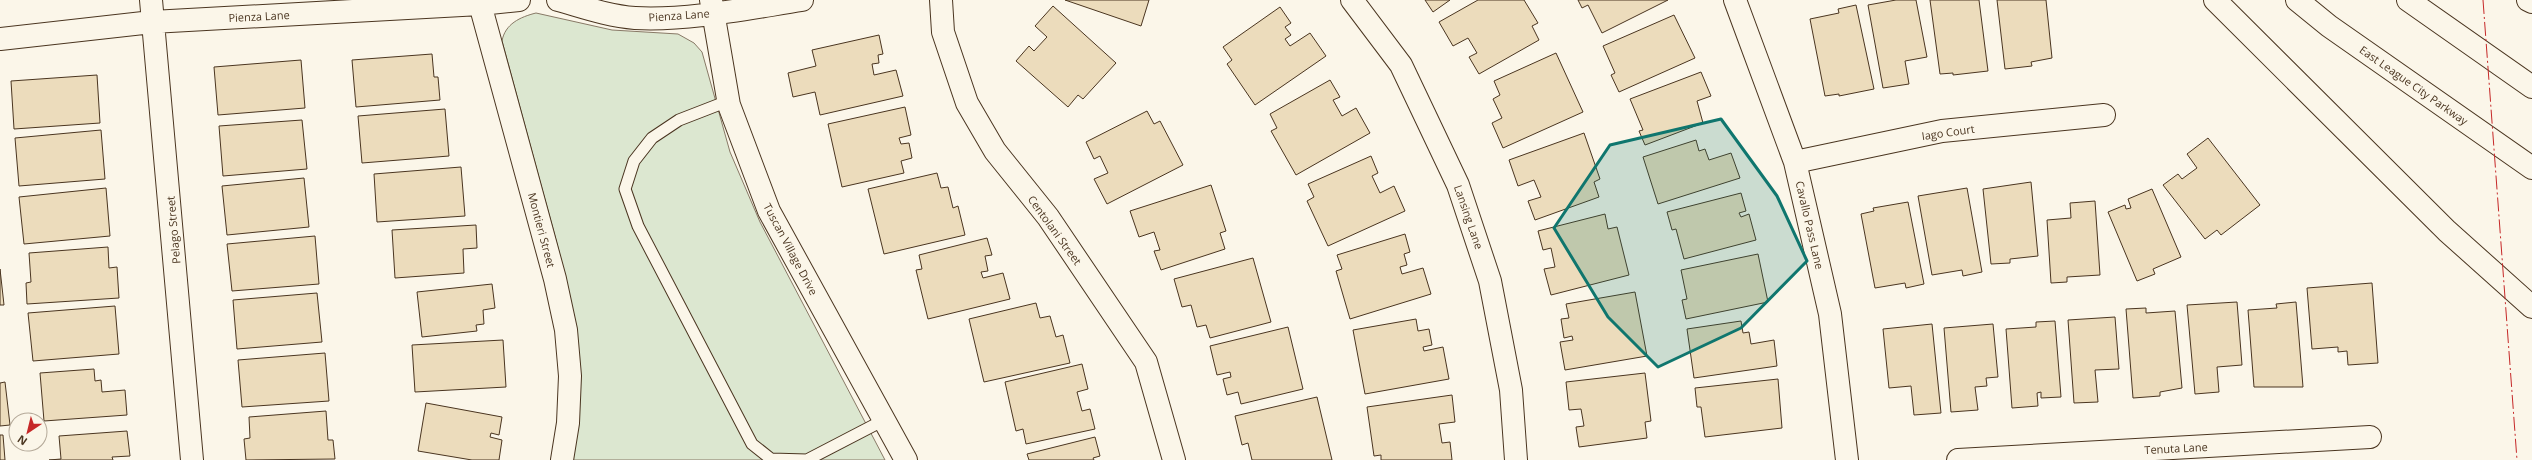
<svg xmlns="http://www.w3.org/2000/svg" width="2532" height="460" font-family="'Open Sans',sans-serif">
	<style>
		.green { fill: #dce7d0; stroke: #887966 }
		.building { fill: #ecdcbc; stroke: #4a3520 }
		.lines { fill: none; stroke-linecap: round; stroke-linejoin: round }
		.service-casing { stroke: #4a3520; stroke-width: 13 }
		.minor-casing { stroke: #4a3520; stroke-width: 24 }
		.primary-casing { stroke: #4a3520; stroke-width: 24 }
		.service { stroke: #fbf6e9; stroke-width: 11 }
		.minor { stroke: #fbf6e9; stroke-width: 22 }
		.primary { stroke: #fbf6e9; stroke-width: 22 }
		.power { stroke: #c62828; stroke-width: 1; stroke-dasharray: 14 3 2 3; stroke-linecap: butt }
		.marked { fill: #0f766e; fill-opacity: 0.2; stroke: #0f766e; stroke-width: 3; stroke-linejoin: round }
		.labels { text-anchor: middle; dominant-baseline: central; stroke-width: 3; stroke-linejoin: round; paint-order: stroke }
		.street-label { font-size: 11px; fill: #4a3520; stroke: #fbf6e9 }
	</style>
	<rect width="100%" height="100%" fill="#fbf6e9"/>
	<path class="green" d="M 536,13 L 612,30 L 678,34 L 694,43 L 702,52 L 730,152 L 760,222 L 885,460 L 572,460 C 592,371 568,282 544,196 C 530,144 516,93 502,41 C 505,24 520,17 536,13 Z"/>
	<path class="building" d="M 1065,0 L 1149,0 L 1141,26 Z
		M 1425,0 L 1450,0 L 1433,12 Z
		M 1478,0 L 1524,0 L 1538,23 L 1532,26 L 1539,40 L 1479,74 L 1469,57 L 1477,53 L 1468,38 L 1453,46 L 1439,22 Z
		M 1578,0 L 1668,0 L 1602,33 L 1588,5 L 1582,8 Z
		M 1896,0 L 1916,0 L 1927,57 L 1905,61 L 1909,84 L 1883,88 L 1868,5 Z
		M 1930,0 L 1979,0 L 1988,71 L 1953,75 L 1953,73 L 1940,74 Z
		M 1997,0 L 2046,0 L 2052,58 L 2031,62 L 2032,66 L 2005,69 Z
		M 1856,5 L 1874,89 L 1839,96 L 1839,94 L 1825,96 L 1810,19 L 1839,13 L 1838,9 Z
		M 1053,6 L 1116,63 L 1083,99 L 1078,95 L 1068,107 L 1016,61 L 1029,46 L 1034,51 L 1047,37 L 1035,26 Z
		M 1280,7 L 1291,23 L 1285,27 L 1291,35 L 1285,39 L 1290,46 L 1310,33 L 1326,56 L 1255,105 L 1227,64 L 1232,60 L 1223,47 Z
		M 1674,15 L 1695,58 L 1619,92 L 1611,75 L 1615,73 L 1603,46 Z
		M 879,35 L 883,54 L 878,55 L 879,63 L 872,64 L 874,75 L 896,70 L 903,96 L 820,115 L 815,92 L 793,97 L 788,73 L 816,66 L 812,50 Z
		M 1556,53 L 1583,112 L 1503,148 L 1492,123 L 1502,118 L 1493,99 L 1500,95 L 1494,81 Z
		M 432,54 L 434,77 L 438,77 L 440,100 L 356,107 L 352,60 Z
		M 301,60 L 305,108 L 218,115 L 214,67 Z
		M 1701,72 L 1711,96 L 1697,101 L 1703,123 L 1645,145 L 1639,131 L 1643,130 L 1630,99 Z
		M 97,75 L 100,123 L 14,129 L 11,81 Z
		M 1330,80 L 1340,97 L 1333,100 L 1342,116 L 1356,108 L 1370,133 L 1296,175 L 1271,131 L 1277,128 L 1270,114 Z
		M 905,107 L 911,135 L 899,138 L 901,144 L 909,143 L 912,158 L 901,161 L 904,173 L 842,187 L 828,124 Z
		M 445,109 L 449,156 L 362,163 L 358,116 Z
		M 1147,111 L 1154,124 L 1160,121 L 1183,165 L 1107,204 L 1094,179 L 1108,173 L 1100,156 L 1094,159 L 1086,142 Z
		M 302,120 L 307,169 L 223,176 L 219,126 Z
		M 101,130 L 105,179 L 19,186 L 15,138 Z
		M 1584,133 L 1600,179 L 1594,182 L 1599,197 L 1535,220 L 1528,201 L 1541,197 L 1534,180 L 1518,186 L 1509,160 Z
		M 2208,138 L 2260,205 L 2221,235 L 2217,230 L 2205,239 L 2163,185 L 2178,174 L 2182,179 L 2197,168 L 2187,154 Z
		M 1696,140 L 1699,151 L 1705,149 L 1709,160 L 1731,153 L 1740,178 L 1658,204 L 1643,157 Z
		M 1371,156 L 1378,173 L 1372,176 L 1380,193 L 1394,186 L 1405,211 L 1328,246 L 1307,201 L 1314,197 L 1308,184 Z
		M 461,167 L 465,216 L 377,222 L 374,174 Z
		M 937,173 L 941,188 L 948,187 L 953,208 L 958,206 L 965,235 L 884,254 L 868,189 Z
		M 304,178 L 309,227 L 227,235 L 222,186 Z
		M 2031,182 L 2038,256 L 2010,259 L 2010,263 L 1991,264 L 1983,189 Z
		M 1211,185 L 1226,231 L 1220,233 L 1225,249 L 1161,270 L 1154,251 L 1160,250 L 1154,232 L 1139,237 L 1130,211 Z
		M 106,188 L 110,236 L 24,244 L 19,197 Z
		M 1967,188 L 1982,272 L 1963,276 L 1962,270 L 1932,275 L 1918,196 Z
		M 2152,189 L 2181,257 L 2153,269 L 2155,274 L 2137,281 L 2108,212 L 2125,205 L 2126,209 L 2131,208 L 2128,199 Z
		M 1741,193 L 1746,211 L 1739,213 L 1741,217 L 1749,214 L 1756,240 L 1684,259 L 1676,229 L 1672,230 L 1667,212 Z
		M 2095,201 L 2100,275 L 2067,277 L 2067,282 L 2051,283 L 2047,220 L 2071,218 L 2070,203 Z
		M 1908,202 L 1924,284 L 1906,288 L 1905,283 L 1875,288 L 1861,214 L 1874,211 L 1873,208 Z
		M 1605,214 L 1608,229 L 1617,227 L 1629,275 L 1551,295 L 1544,269 L 1555,267 L 1551,248 L 1543,250 L 1538,231 Z
		M 476,225 L 477,248 L 463,249 L 464,273 L 395,278 L 392,230 Z
		M 1405,234 L 1410,252 L 1404,254 L 1407,265 L 1400,267 L 1402,274 L 1423,268 L 1431,294 L 1350,319 L 1336,271 L 1342,269 L 1337,255 Z
		M 315,236 L 319,284 L 232,291 L 227,244 Z
		M 987,238 L 992,255 L 985,256 L 988,271 L 981,272 L 983,278 L 1003,273 L 1010,299 L 928,319 L 916,270 L 922,269 L 919,255 Z
		M 108,247 L 109,268 L 117,267 L 119,298 L 27,304 L 26,283 L 31,282 L 29,253 Z
		M 1758,254 L 1768,302 L 1686,319 L 1682,300 L 1687,299 L 1681,270 Z
		M 1253,258 L 1271,322 L 1210,338 L 1206,325 L 1197,327 L 1191,305 L 1182,307 L 1174,279 Z
		M 0,269 L 4,305 L 0,305 Z
		M 2372,283 L 2378,363 L 2348,365 L 2347,351 L 2338,352 L 2338,347 L 2312,349 L 2307,288 Z
		M 492,284 L 495,308 L 483,310 L 484,324 L 476,325 L 477,331 L 422,337 L 417,292 Z
		M 1635,292 L 1647,356 L 1565,370 L 1560,342 L 1573,340 L 1572,336 L 1564,338 L 1561,319 L 1569,318 L 1566,304 Z
		M 317,293 L 322,342 L 237,349 L 233,300 Z
		M 2237,302 L 2242,365 L 2217,367 L 2219,392 L 2195,394 L 2187,305 Z
		M 2296,302 L 2303,387 L 2254,387 L 2248,310 L 2277,308 L 2276,304 Z
		M 1036,303 L 1040,318 L 1050,316 L 1056,337 L 1063,335 L 1070,363 L 984,382 L 969,319 Z
		M 115,306 L 119,354 L 33,361 L 28,313 Z
		M 2146,308 L 2146,313 L 2175,311 L 2182,388 L 2160,392 L 2160,396 L 2133,398 L 2126,309 Z
		M 2115,317 L 2119,369 L 2095,370 L 2098,402 L 2074,403 L 2068,320 Z
		M 1416,319 L 1418,331 L 1429,329 L 1432,345 L 1423,347 L 1424,351 L 1443,347 L 1449,379 L 1365,394 L 1353,330 Z
		M 1741,321 L 1743,333 L 1749,332 L 1751,344 L 1774,340 L 1777,366 L 1694,378 L 1687,329 Z
		M 2055,321 L 2061,397 L 2041,398 L 2041,392 L 2037,393 L 2038,406 L 2012,408 L 2006,329 L 2036,327 L 2036,322 Z
		M 1932,324 L 1941,413 L 1914,415 L 1911,386 L 1889,388 L 1883,329 Z
		M 1993,324 L 1998,377 L 1986,378 L 1987,386 L 1975,387 L 1978,410 L 1951,412 L 1944,328 Z
		M 1288,327 L 1303,389 L 1241,404 L 1238,392 L 1227,395 L 1223,379 L 1231,377 L 1230,372 L 1217,375 L 1210,346 Z
		M 503,340 L 506,387 L 415,392 L 412,345 Z
		M 325,353 L 329,401 L 242,407 L 238,360 Z
		M 1082,364 L 1088,389 L 1077,392 L 1082,411 L 1090,409 L 1095,429 L 1026,444 L 1023,429 L 1016,431 L 1005,382 Z
		M 94,369 L 95,381 L 101,380 L 102,392 L 125,390 L 127,415 L 44,421 L 40,373 Z
		M 1645,373 L 1651,421 L 1645,422 L 1647,438 L 1579,447 L 1576,427 L 1584,426 L 1581,409 L 1569,410 L 1566,382 Z
		M 1778,379 L 1782,428 L 1705,437 L 1701,407 L 1697,407 L 1695,388 Z
		M 5,382 L 10,425 L 0,426 L 0,383 Z
		M 1452,395 L 1455,422 L 1439,424 L 1442,443 L 1450,442 L 1452,460 L 1381,460 L 1381,455 L 1374,456 L 1367,407 Z
		M 1317,397 L 1332,460 L 1252,460 L 1248,443 L 1242,445 L 1235,416 Z
		M 426,403 L 502,417 L 499,435 L 491,433 L 490,437 L 502,440 L 499,460 L 472,460 L 418,451 Z
		M 326,411 L 328,440 L 333,440 L 335,459 L 246,460 L 244,439 L 250,438 L 249,417 Z
		M 127,431 L 130,456 L 112,457 L 113,460 L 49,460 L 61,459 L 59,436 Z
		M 0,435 L 3,435 L 5,460 L 0,460 Z
		M 1095,437 L 1100,456 L 1093,458 L 1094,460 L 1029,460 L 1027,454 Z"/>
	<g class="lines">
		<g class="service-casing">
			<path id="service" d="M 728,101 L 679,120 L 652,138 L 634,161 L 625,189 L 638,226 L 752,444 L 771,459 L 807,460 L 884,420"/>
		</g>
		<g class="minor-casing">
			<path id="minor" d="M 151,0 L 192,460
				M 558,0 C 583,7 608,16 635,18 C 687,21 750,8 802,0
				M 711,0 L 729,105 L 769,211 L 906,460
				M 941,0 L 943,32 L 967,103 L 995,151 L 1048,217 L 1146,362 L 1174,460
				M 1352,0 L 1401,65 L 1458,185 L 1490,281 L 1511,390 L 1516,460
				M 1735,0 L 1795,162 L 1830,314 L 1847,460
				M 480,4 L 555,279 L 566,330 L 570,376 L 568,423 L 562,460
				M 0,39 L 152,22 L 480,4 L 519,0
				M 1795,162 L 1942,131 L 2104,115
				M 1958,460 L 2370,437"/>
		</g>
		<g class="primary-casing">
			<path id="primary" d="M 2215,0 L 2447,231 L 2532,307
				M 2297,0 L 2329,26 L 2532,168
				M 2408,0 L 2532,87
				M 2528,0 L 2532,2"/>
		</g>
		<use href="#service" class="service"/>
		<use href="#minor" class="minor"/>
		<use href="#primary" class="primary"/>
		<path class="power" d="M 2483,0 L 2517,460"/>
	</g>
	<path class="marked" d="M 1721,119 L 1777,196 L 1807,261 L 1741,328 L 1658,367 L 1608,317 L 1554,228 L 1610,145 Z"/>
	<g class="labels">
		<g class="street-label">
			<text transform="translate(679 15) rotate(-4)">Pienza Lane</text>
			<text transform="translate(259 16) rotate(-3)">Pienza Lane</text>
			<text transform="translate(2414 85) rotate(35)">East League City Parkway</text>
			<text transform="translate(1948 132) rotate(-8)">Iago Court</text>
			<text transform="translate(1469 217) rotate(71)">Lansing Lane</text>
			<text transform="translate(1810 225) rotate(77)">Cavallo Pass Lane</text>
			<text transform="translate(173 230) rotate(-95)">Pelago Street</text>
			<text transform="translate(542 230) rotate(75)">Montieri Street</text>
			<text transform="translate(1055 230) rotate(54)">Centolani Street</text>
			<text transform="translate(791 249) rotate(62)">Tuscan Village Drive</text>
			<text transform="translate(2176 448) rotate(-3)">Tenuta Lane</text>
		</g>
	</g>
	<g transform="translate(28 432) rotate(215)"><circle r="19" fill="#fbf6e9" stroke="#b4a999"/>
	<path d="M0-3L7 15L0 10L-7 15Z" fill="#c62828"/>
	<text y="-6" font-size="11" font-weight="bold" text-anchor="middle" fill="#4a3520">N</text>
	</g>
</svg>
